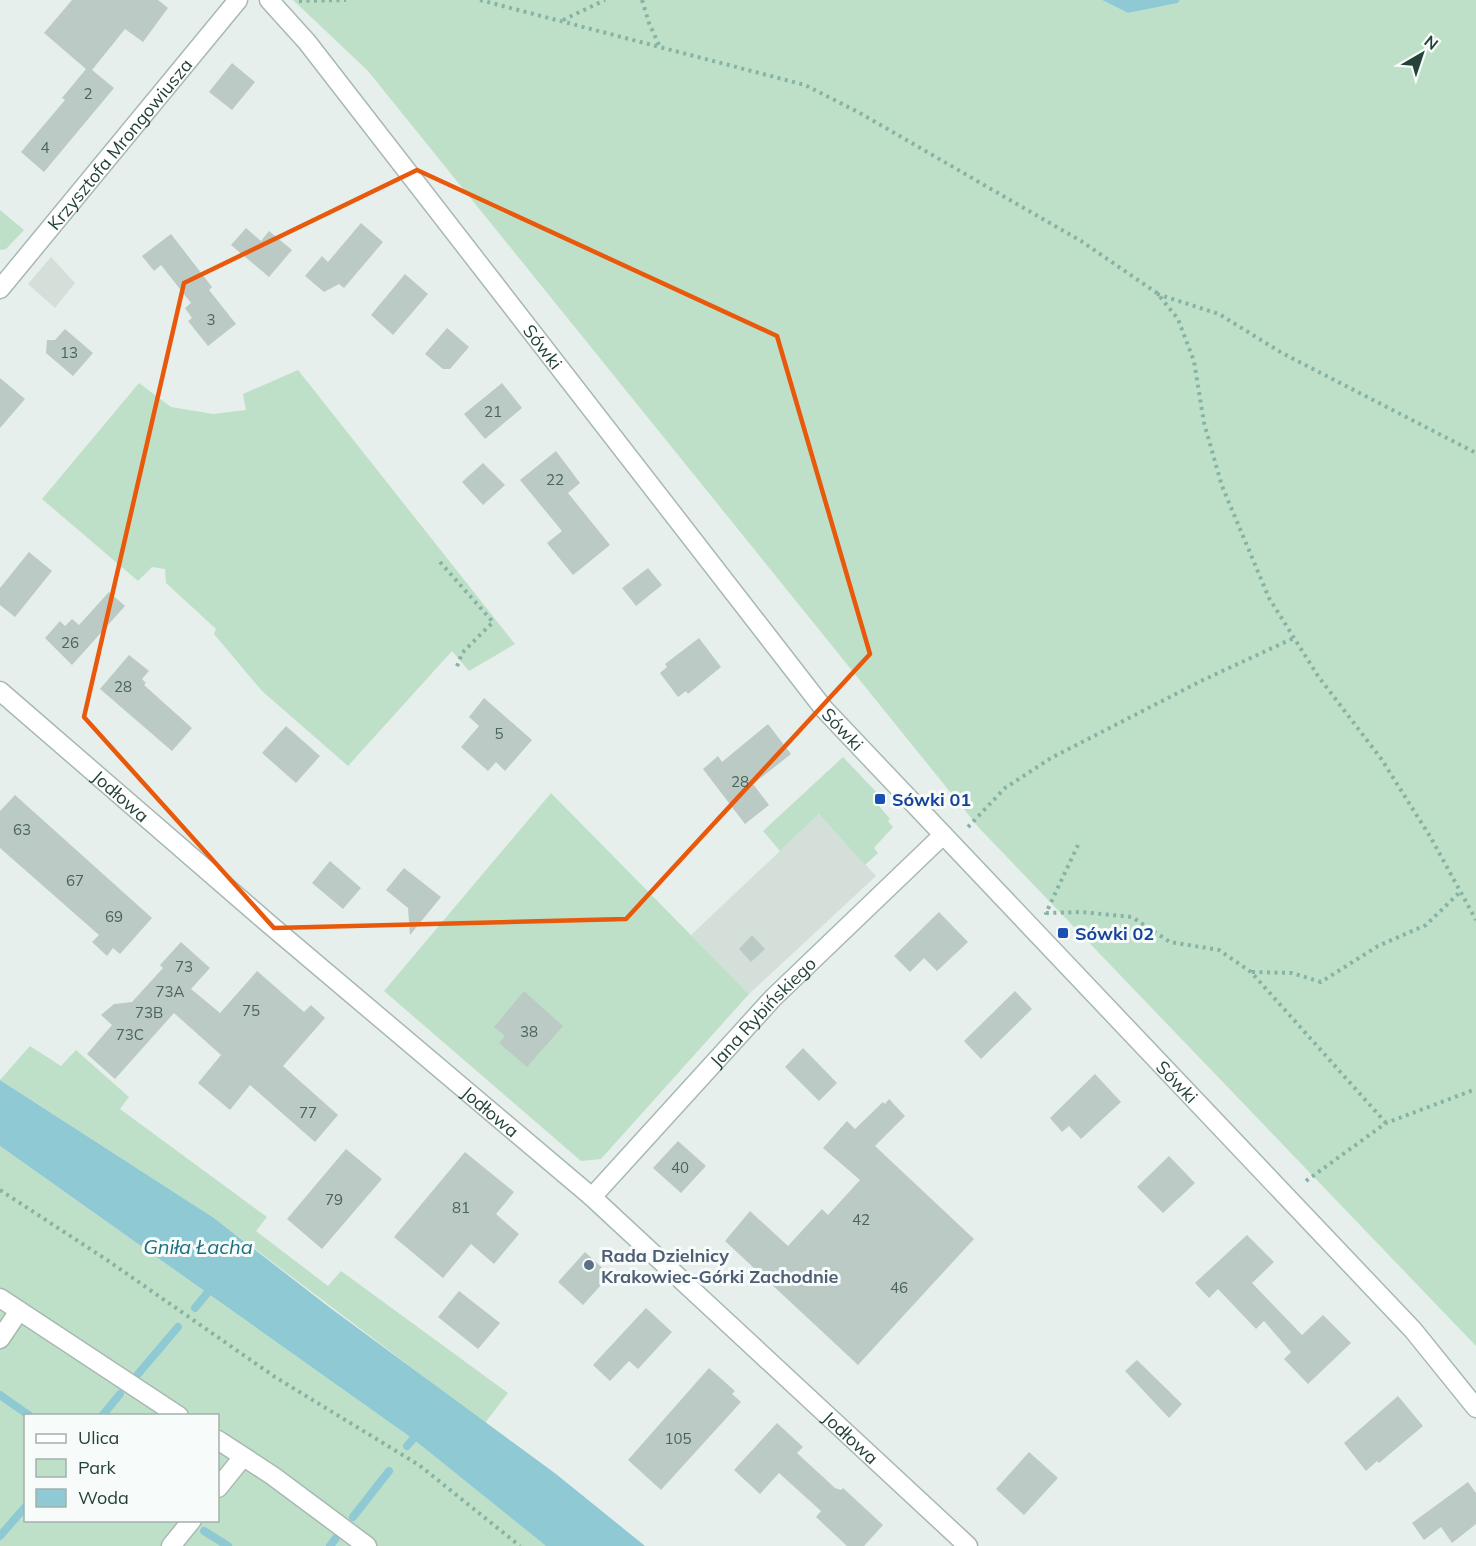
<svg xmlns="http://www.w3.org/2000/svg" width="1476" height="1546" font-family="Mulish,sans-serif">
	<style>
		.built { fill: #d4dfda }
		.green { fill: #bfe0c8; fill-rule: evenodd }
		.water { fill: #8ec9d4 }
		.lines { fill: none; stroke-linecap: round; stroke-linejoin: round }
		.stream { stroke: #8ec9d4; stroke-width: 8 }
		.building { fill: #bbcac4 }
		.minor-casing { stroke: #a8b8b2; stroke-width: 21 }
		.path { stroke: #86b3a5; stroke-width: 4; stroke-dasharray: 3 4.5; stroke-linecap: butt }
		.minor { stroke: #fff; stroke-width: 18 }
		.marked { fill: none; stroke: #e8590c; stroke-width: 4.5; stroke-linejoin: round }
		.transit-dot { fill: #1a4fb4; stroke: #f7fbf9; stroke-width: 2 }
		.service-dot { fill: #5c6f8a; stroke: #f7fbf9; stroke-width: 2 }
		.labels { text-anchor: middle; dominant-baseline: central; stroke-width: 6; stroke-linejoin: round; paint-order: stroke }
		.number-label { font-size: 15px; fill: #4a645c }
		.street-label { font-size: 18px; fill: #24423a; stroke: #f7fbf9 }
		.transit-label { font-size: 18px; font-weight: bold; fill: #164399; stroke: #f7fbf9; text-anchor: start }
		.service-label { font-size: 18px; font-weight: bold; fill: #4e5e75; stroke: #f7fbf9; text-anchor: start }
		.water-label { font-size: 20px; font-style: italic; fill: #1c6f80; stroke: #f7fbf9 }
	</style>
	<rect width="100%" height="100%" fill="#e6efeb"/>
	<path class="built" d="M 51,257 L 75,283 L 55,308 L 28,284 Z
		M 819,814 L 876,876 L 749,994 L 691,935 Z"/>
	<path class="green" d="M 293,0 L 1102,0 L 1128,13 L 1178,3 L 1180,0 L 1476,0 L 1476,1346 L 980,829 L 368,71 Z
		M 0,210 L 24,230 L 6,249 L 0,250 Z
		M 298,370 L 515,644 L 469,671 L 452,651 L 348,766 L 262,691 L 214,634 L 216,629 L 166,583 L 165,569 L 152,567 L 138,581 L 42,499 L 139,383 L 171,407 L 213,414 L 246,410 L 243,394 Z
		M 843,757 L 880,796 L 875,801 L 890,819 L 888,821 L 893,827 L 874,848 L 878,853 L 865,865 L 819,814 L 780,851 L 763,831 Z
		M 551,793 L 749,994 L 601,1159 L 581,1161 L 384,991 Z
		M 30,1046 L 61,1066 L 76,1050 L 129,1097 L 120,1109 L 267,1217 L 256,1231 L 328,1286 L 341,1271 L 508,1393 L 485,1423 L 214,1218 L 0,1080 Z
		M 0,1146 L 413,1439 L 546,1546 L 0,1546 ZM 26,1416 L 218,1416 L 218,1520 L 26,1520 Z"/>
	<path class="water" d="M 1102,0 L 1180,0 L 1178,3 L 1128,13 Z
		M 0,1080 L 214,1218 L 329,1307 L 556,1474 L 645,1546 L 546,1546 L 413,1439 L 0,1146 Z"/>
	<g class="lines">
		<path class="stream" d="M 195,1308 L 208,1292
			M 138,1374 L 178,1327
			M 0,1395 L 30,1416
			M 102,1416 L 120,1394
			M 407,1446 L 413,1439
			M 353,1517 L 389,1471
			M 204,1531 L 228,1546
			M 0,1536 L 26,1506
			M 330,1546 L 336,1538"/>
	</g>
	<path class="building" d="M 72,0 L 158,0 L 168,8 L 143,42 L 125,29 L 92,70 L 114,88 L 44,172 L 21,152 L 65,100 L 62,98 L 86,69 L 44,33 Z
		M 232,63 L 255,82 L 232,110 L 209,92 Z
		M 361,223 L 383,242 L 344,288 L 339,284 L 324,292 L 305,276 L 322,256 L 328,262 Z
		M 246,228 L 261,241 L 269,231 L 292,250 L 269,277 L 231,245 Z
		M 171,234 L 212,287 L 209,290 L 236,324 L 208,346 L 188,321 L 192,318 L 185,308 L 191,303 L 161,265 L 154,271 L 142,256 Z
		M 405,274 L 428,294 L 393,335 L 371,315 Z
		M 447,328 L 469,347 L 450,369 L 443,369 L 425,354 Z
		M 65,329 L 93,353 L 73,376 L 46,353 L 47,340 L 55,340 Z
		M 0,378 L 25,399 L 0,428 Z
		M 502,383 L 522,408 L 485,439 L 464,414 Z
		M 556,451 L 580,483 L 568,493 L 610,545 L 573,575 L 547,543 L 562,531 L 520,480 Z
		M 483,463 L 505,485 L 483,505 L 462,482 Z
		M 29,552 L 52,571 L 15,617 L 0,605 L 0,588 Z
		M 648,568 L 662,585 L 636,606 L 622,588 Z
		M 109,592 L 125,606 L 72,665 L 45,638 L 60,621 L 65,626 L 72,619 L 79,625 Z
		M 699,638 L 721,667 L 688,694 L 686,691 L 678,697 L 660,673 L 667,667 L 665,664 Z
		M 129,655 L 149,671 L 142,679 L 146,683 L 144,685 L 192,728 L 172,751 L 100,689 Z
		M 484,698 L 532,740 L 505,771 L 496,762 L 488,771 L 461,747 L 479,726 L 469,717 Z
		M 768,724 L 791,754 L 753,784 L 769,805 L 745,824 L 703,769 L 718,756 L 722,762 Z
		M 286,726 L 320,756 L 296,783 L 262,753 Z
		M 15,795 L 152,918 L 120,954 L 113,948 L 107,956 L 92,942 L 99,935 L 0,848 L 0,811 Z
		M 330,861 L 361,888 L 343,909 L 312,883 Z
		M 404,868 L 441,897 L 410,935 L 408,908 L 386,890 Z
		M 939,912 L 968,942 L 937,971 L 924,958 L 910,972 L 894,956 Z
		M 752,935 L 765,949 L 751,962 L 739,949 Z
		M 181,942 L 210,968 L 191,989 L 220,1013 L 257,971 L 304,1012 L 311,1005 L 325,1018 L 283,1066 L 338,1115 L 315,1142 L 250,1085 L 230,1110 L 198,1083 L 221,1055 L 174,1013 L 115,1079 L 87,1054 L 112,1025 L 101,1015 L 114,1004 L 132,1002 L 163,968 L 160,965 Z
		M 524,991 L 563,1026 L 527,1067 L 499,1043 L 505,1036 L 494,1027 Z
		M 1015,991 L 1032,1009 L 981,1059 L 964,1041 Z
		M 803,1048 L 837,1083 L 819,1101 L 785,1067 Z
		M 1095,1074 L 1121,1102 L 1081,1139 L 1069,1126 L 1062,1132 L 1050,1118 Z
		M 889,1099 L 905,1116 L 875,1146 L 974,1239 L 858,1365 L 725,1241 L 750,1211 L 788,1246 L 822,1209 L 828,1215 L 860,1180 L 823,1148 L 847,1121 L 855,1129 L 883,1102 L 885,1104 Z
		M 678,1141 L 706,1166 L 681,1193 L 653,1168 Z
		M 346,1149 L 382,1179 L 322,1249 L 287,1219 Z
		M 465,1152 L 514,1192 L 496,1214 L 519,1234 L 494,1264 L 471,1244 L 443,1278 L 394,1237 Z
		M 1169,1156 L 1195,1183 L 1163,1213 L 1137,1187 Z
		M 1247,1235 L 1274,1262 L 1252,1283 L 1302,1335 L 1323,1315 L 1351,1343 L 1308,1384 L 1284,1359 L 1291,1352 L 1264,1321 L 1256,1329 L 1218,1289 L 1209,1298 L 1195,1283 Z
		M 585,1252 L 610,1275 L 583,1305 L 558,1282 Z
		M 459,1291 L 500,1323 L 478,1349 L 438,1317 Z
		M 646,1308 L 672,1332 L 638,1369 L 629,1361 L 610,1381 L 593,1365 Z
		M 1137,1360 L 1182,1404 L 1169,1418 L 1125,1371 Z
		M 709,1368 L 735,1391 L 732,1394 L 741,1402 L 661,1490 L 628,1460 Z
		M 1398,1396 L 1423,1426 L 1379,1463 L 1377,1461 L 1366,1471 L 1344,1443 Z
		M 777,1423 L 803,1447 L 797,1453 L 835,1488 L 841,1490 L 843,1488 L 883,1525 L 864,1546 L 847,1546 L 816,1517 L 821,1511 L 779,1473 L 760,1494 L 734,1470 Z
		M 1029,1452 L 1058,1478 L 1024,1515 L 996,1489 Z
		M 1468,1482 L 1476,1493 L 1476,1524 L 1452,1543 L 1441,1527 L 1424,1540 L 1412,1523 Z"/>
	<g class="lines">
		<g class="minor-casing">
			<g id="minor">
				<path id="s1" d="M 269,0 L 307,42 L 824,709 L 1413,1330 L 1476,1408"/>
				<path id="s2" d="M 0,289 L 238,0"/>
				<path id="s3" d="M 0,691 L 269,924 L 592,1197 L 968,1546"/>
				<path id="s4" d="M 592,1197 L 773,998 L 942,836"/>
				<path d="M 0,1298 L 179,1416"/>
				<path d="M 0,1339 L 19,1311"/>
				<path d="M 218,1440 L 273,1476 L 367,1546"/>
				<path d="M 218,1488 L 243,1457"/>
				<path d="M 171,1546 L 192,1520"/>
			</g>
		</g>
		<path class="path" d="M 480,0 L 805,85 L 858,112 L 1081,241 L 1157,293 L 1178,319 L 1194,361 L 1204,423 L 1222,486 L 1269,598 L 1318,676 L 1382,760 L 1431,838 L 1476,920
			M 642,0 L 649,23 L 659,45
			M 299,1 L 346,0
			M 563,20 L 605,0
			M 1157,294 L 1219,314 L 1282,353 L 1476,453
			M 440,562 L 493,622 L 462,653 L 456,669
			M 968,827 L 1005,788 L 1051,758 L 1203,680 L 1294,638
			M 1078,845 L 1046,913 L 1082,912 L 1132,917 L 1170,942 L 1219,950 L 1251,972 L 1386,1123
			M 1252,972 L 1292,973 L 1321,982 L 1378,946 L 1426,925 L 1460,892
			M 1306,1181 L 1386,1123 L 1476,1089
			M 0,1190 L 107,1260 L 275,1377 L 419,1465 L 520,1546"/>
		<use href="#minor" class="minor"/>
	</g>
	<path class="marked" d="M 417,170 L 777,336 L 870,654 L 626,919 L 274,928 L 84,717 L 184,283 Z"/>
	<g class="transit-dot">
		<rect x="874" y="793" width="12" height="12" rx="3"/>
		<rect x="1057" y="927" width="12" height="12" rx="3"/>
	</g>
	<circle class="service-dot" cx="589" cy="1265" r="6"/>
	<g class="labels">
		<g class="number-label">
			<text x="88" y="93">2</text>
			<text x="45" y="147">4</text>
			<text x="211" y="319">3</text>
			<text x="69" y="352">13</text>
			<text x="493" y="411">21</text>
			<text x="555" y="479">22</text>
			<text x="70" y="642">26</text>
			<text x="123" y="686">28</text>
			<text x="499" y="733">5</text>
			<text x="740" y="781">28</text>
			<text x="22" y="829">63</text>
			<text x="75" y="880">67</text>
			<text x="114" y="916">69</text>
			<text x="184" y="966">73</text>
			<text x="170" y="991">73A</text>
			<text x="251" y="1010">75</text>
			<text x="149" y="1012">73B</text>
			<text x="529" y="1031">38</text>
			<text x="130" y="1034">73C</text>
			<text x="308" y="1112">77</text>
			<text x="680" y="1167">40</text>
			<text x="334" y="1199">79</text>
			<text x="461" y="1207">81</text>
			<text x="861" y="1219">42</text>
			<text x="899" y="1287">46</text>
			<text x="678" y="1438">105</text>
		</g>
		<g class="street-label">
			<text stroke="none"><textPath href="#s2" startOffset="188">Krzysztofa Mrongowiusza</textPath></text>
			<text stroke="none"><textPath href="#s1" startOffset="442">Sówki</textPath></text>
			<text stroke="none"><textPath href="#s1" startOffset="928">Sówki</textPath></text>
			<text stroke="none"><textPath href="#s3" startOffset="160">Jodłowa</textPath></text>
			<text stroke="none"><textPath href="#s4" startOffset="252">Jana Rybińskiego</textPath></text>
			<text stroke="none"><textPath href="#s1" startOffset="1414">Sówki</textPath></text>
			<text stroke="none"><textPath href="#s3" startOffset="646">Jodłowa</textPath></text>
			<text stroke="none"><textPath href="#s3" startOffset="1132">Jodłowa</textPath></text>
		</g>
		<g class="transit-label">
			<text x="892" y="799">Sówki 01</text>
			<text x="1075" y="933">Sówki 02</text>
		</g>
		<g class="service-label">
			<text x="601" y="1255">Rada Dzielnicy<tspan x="601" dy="21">Krakowiec-Górki Zachodnie</tspan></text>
		</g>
		<g class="water-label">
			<text x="198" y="1246">Gniła Łacha</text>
		</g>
	</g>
	<rect x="24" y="1414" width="195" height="108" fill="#f7fbf9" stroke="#a3b1ad" stroke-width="1.5"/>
	<rect x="36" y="1434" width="30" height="9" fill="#ffffff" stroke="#a3b1ad" stroke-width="1.5"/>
	<text x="78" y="1444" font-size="18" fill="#24423a">Ulica</text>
	<rect x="36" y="1459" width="30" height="18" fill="#bfe0c8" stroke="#a3b1ad" stroke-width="1.5"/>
	<text x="78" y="1474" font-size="18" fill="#24423a">Park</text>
	<rect x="36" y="1489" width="30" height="18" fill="#8ec9d4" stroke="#a3b1ad" stroke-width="1.5"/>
	<text x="78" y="1504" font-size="18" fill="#24423a">Woda</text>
	<g transform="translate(1422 54) rotate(39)" stroke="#f7fbf9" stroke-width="4.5" paint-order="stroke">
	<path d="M0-4.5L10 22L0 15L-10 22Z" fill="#24423a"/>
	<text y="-9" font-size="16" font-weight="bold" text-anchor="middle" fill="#24423a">N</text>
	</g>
</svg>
